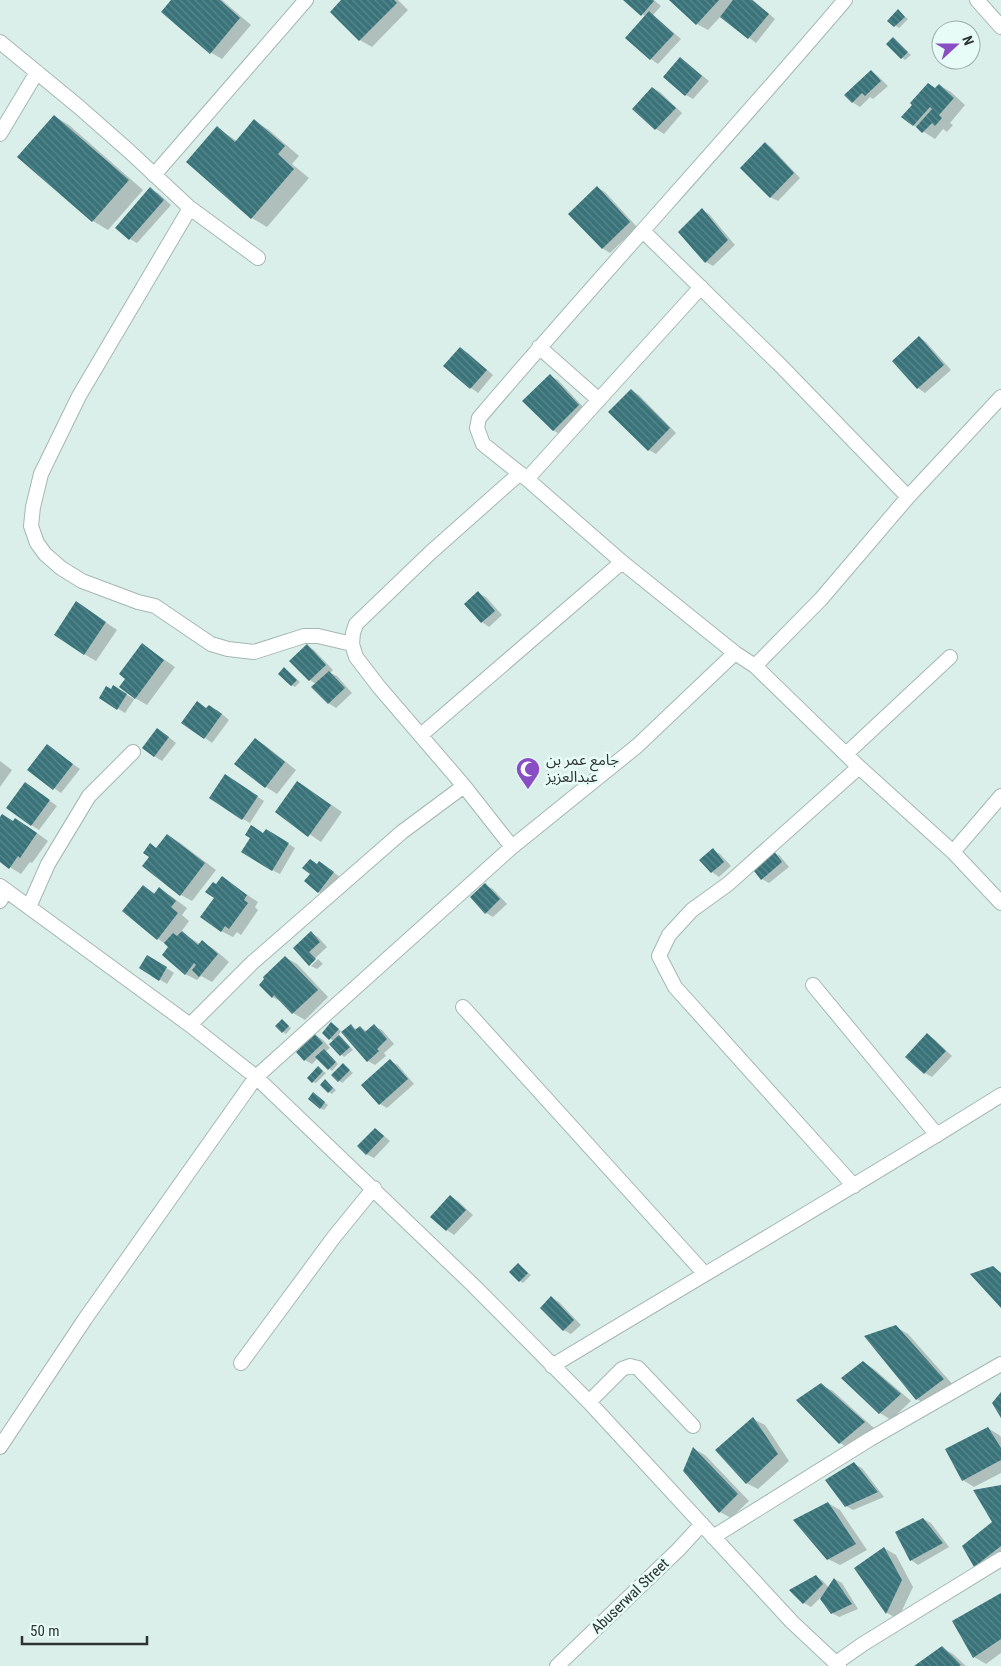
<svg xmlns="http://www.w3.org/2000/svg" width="1001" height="1666" font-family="'Roboto Condensed','Noto Sans Arabic',sans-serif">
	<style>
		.shadow { fill: #0003 }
		.building { fill: url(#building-back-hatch) }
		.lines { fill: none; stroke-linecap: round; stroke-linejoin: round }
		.minor-casing { stroke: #a4b7b3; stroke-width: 16 }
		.minor { stroke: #fff; stroke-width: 14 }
		.labels { text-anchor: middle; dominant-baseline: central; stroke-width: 5; stroke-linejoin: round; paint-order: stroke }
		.poi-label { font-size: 15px; fill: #2c3332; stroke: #e8fcf7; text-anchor: start }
		.street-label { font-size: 15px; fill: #2c3332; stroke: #e8fcf7 }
	</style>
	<defs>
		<pattern id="building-back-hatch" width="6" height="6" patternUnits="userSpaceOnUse" patternTransform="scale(1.25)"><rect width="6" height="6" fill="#39737a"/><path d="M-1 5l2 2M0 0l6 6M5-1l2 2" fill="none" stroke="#5b878c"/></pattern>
	</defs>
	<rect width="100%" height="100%" fill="#dbefea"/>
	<path class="shadow" d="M 173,0 L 222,0 L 251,25 L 222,59 L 210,52 Z
		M 343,0 L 398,0 L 408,10 L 372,47 L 360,40 L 331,12 Z
		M 625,0 L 654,0 L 661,6 L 653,15 L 681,39 L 658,64 L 651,59 L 627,37 L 646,17 Z
		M 671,0 L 753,0 L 775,19 L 756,43 L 721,16 L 708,30 L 697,24 Z
		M 898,11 L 908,19 L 899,28 L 889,21 Z
		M 893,39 L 911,55 L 905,60 L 888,44 Z
		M 680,58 L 687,63 L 709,81 L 693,99 L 686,95 L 664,76 Z
		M 871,71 L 878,76 L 888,86 L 873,99 L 870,97 L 860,107 L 852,102 Z
		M 939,85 L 951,92 L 965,105 L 950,123 L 953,125 L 947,132 L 943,129 L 935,139 L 913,125 L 913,105 Z
		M 653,88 L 660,92 L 682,113 L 664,134 L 656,129 L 634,109 Z
		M 54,116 L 69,125 L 143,190 L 108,230 L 93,221 L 19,157 Z
		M 254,121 L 269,130 L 299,156 L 292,164 L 309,178 L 267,227 L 252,218 L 217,128 L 237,141 Z
		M 765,143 L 772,148 L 800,178 L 778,201 L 770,197 Z
		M 598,188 L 605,192 L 637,227 L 610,253 L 602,248 Z
		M 150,189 L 158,193 L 171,205 L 137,243 L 130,239 Z
		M 702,210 L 709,214 L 735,245 L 713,266 L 706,262 Z
		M 919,337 L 926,342 L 951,370 L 925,393 L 918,388 L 894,361 Z
		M 460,348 L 468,353 L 493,375 L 478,393 L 471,388 L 445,366 Z
		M 550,376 L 558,380 L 585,409 L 561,435 L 553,430 Z
		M 631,390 L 639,395 L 676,433 L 656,454 L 649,450 Z
		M 478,593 L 486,597 L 502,615 L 489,627 L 482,622 Z
		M 88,610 L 117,630 L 96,661 L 84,654 Z
		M 143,645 L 175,667 L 147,705 L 135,698 L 125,713 L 100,697 L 112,690 L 114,687 L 134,699 L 135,697 L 126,679 Z
		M 307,646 L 314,650 L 333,670 L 330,673 L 337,676 L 352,693 L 336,708 L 328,703 L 316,684 L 310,680 Z
		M 285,669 L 300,682 L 295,687 L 291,685 Z
		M 217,710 L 229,720 L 212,743 L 183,722 Z
		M 165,734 L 176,743 L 162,761 L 154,756 Z
		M 255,739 L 266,746 L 296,770 L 277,794 L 266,787 L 236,763 Z
		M 47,746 L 80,769 L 61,793 L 29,770 Z
		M 0,761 L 12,770 L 0,787 Z
		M 233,780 L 264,801 L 250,823 L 243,819 Z
		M 298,782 L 342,812 L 321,842 L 277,812 Z
		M 32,788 L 57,806 L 39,830 L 31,825 Z
		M 0,819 L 27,826 L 48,841 L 32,863 L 30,862 L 21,874 L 0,861 Z
		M 266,830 L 295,848 L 280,874 L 272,870 L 264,834 Z
		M 167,835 L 179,842 L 216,870 L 192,901 L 181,895 L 151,857 L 151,845 L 157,849 Z
		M 713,850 L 720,854 L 731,866 L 719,877 L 712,872 L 701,860 Z
		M 773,852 L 780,856 L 789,867 L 769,883 L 762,879 Z
		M 318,865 L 327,867 L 341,878 L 326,896 L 319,892 Z
		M 222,878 L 258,902 L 255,907 L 258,910 L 241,935 L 237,932 L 233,937 L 221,931 L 215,898 L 217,885 Z
		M 485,885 L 493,889 L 507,904 L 493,917 L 486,913 Z
		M 143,886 L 156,894 L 159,889 L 171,896 L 187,908 L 182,915 L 189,921 L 181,932 L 200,944 L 202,942 L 214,949 L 229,962 L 212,982 L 201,976 L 197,980 L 185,974 L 170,947 L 158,939 Z
		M 311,933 L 318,937 L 327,947 L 310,963 L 295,948 Z
		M 148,956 L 174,973 L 167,984 L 141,968 Z
		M 285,957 L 297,964 L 328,997 L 305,1020 L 293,1013 L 284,1003 L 272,997 Z
		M 318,959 L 323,964 L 317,969 L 311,966 Z
		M 285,1023 L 291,1028 L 286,1034 L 283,1032 Z
		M 335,1026 L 341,1031 L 338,1036 L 342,1038 L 353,1050 L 344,1057 L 331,1044 L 334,1041 L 330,1039 Z
		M 351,1026 L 358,1030 L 360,1027 L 368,1032 L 374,1026 L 382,1030 L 394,1044 L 384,1053 L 386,1056 L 375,1065 L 368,1061 Z
		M 315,1035 L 323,1040 L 330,1048 L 326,1051 L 338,1064 L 332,1071 L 318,1058 L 312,1064 L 305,1060 Z
		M 927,1035 L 934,1039 L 952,1056 L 932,1077 L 925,1073 Z
		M 390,1061 L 398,1065 L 414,1084 L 387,1108 L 380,1104 Z
		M 343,1064 L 353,1073 L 342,1083 L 333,1075 Z
		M 318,1068 L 326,1073 L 316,1083 L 313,1082 Z
		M 325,1081 L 336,1090 L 332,1094 L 329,1092 Z
		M 317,1096 L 328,1105 L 324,1110 L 320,1108 Z
		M 375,1129 L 382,1134 L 390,1141 L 374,1158 L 366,1154 Z
		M 451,1197 L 458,1201 L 473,1215 L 454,1235 L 447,1230 L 432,1217 Z
		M 518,1265 L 531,1275 L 523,1283 L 520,1281 Z
		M 552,1298 L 559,1302 L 581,1325 L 571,1334 L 564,1330 Z
		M 896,1327 L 908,1334 L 955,1387 L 928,1406 L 917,1399 L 866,1336 Z
		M 863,1362 L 874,1369 L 911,1401 L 891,1420 L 880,1413 Z
		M 821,1385 L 833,1391 L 875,1429 L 852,1450 L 840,1443 L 797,1401 Z
		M 753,1419 L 765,1425 L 789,1461 L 758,1489 L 746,1483 Z
		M 988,1428 L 999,1435 L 1001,1437 L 1001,1473 L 974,1487 L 963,1480 Z
		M 694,1449 L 705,1455 L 749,1501 L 731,1518 L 720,1512 Z
		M 854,1464 L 862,1468 L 884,1497 L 853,1510 L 846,1506 Z
		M 1001,1486 L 1001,1561 L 987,1572 L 975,1566 L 994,1522 Z
		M 828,1503 L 840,1510 L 867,1550 L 840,1565 L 828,1559 Z
		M 923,1519 L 931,1523 L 949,1547 L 918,1565 L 911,1560 Z
		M 884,1548 L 896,1555 L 913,1587 L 898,1619 L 887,1613 L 856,1569 Z
		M 816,1576 L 823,1581 L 829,1588 L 835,1579 L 842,1583 L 858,1609 L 839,1617 L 832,1613 L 821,1597 L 811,1607 L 804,1603 Z
		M 1001,1594 L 1001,1653 L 986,1664 L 974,1657 L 953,1621 Z
		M 942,1648 L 953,1654 L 966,1666 L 916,1666 Z"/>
	<path class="building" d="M 171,0 L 220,0 L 240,18 L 210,54 L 161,12 Z
		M 341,0 L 394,0 L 397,3 L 359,41 L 330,12 Z
		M 623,0 L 653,0 L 654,1 L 641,16 Z
		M 669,0 L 719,0 L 696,25 Z
		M 733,0 L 752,0 L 769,14 L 748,39 L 720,17 Z
		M 898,9 L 905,17 L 894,27 L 887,21 Z
		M 649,11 L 674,34 L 650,60 L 625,38 Z
		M 893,37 L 908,52 L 901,59 L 886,44 Z
		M 680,57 L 702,76 L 685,96 L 663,77 Z
		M 871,70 L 881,81 L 865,96 L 862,93 L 852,103 L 844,95 Z
		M 928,83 L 935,88 L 939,84 L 954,98 L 939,115 L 942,118 L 935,126 L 932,123 L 922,133 L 916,127 L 932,109 L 930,107 L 913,126 L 901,117 L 912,105 L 910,103 Z
		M 652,87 L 676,108 L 655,130 L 632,109 Z
		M 54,115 L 129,180 L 92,222 L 17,157 Z
		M 254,119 L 285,146 L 278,154 L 294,169 L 251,219 L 186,162 L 217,126 L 235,142 Z
		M 765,142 L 794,173 L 770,198 L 740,168 Z
		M 597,186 L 630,222 L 602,249 L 568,214 Z
		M 150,187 L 164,200 L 129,240 L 115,228 Z
		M 702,208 L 728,240 L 705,263 L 678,232 Z
		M 919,336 L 944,365 L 917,389 L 892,361 Z
		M 460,347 L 487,370 L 470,389 L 443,366 Z
		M 550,374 L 579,405 L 553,431 L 522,401 Z
		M 631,389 L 670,428 L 648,451 L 608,412 Z
		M 478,591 L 495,611 L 481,623 L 464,604 Z
		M 76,601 L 106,622 L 84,655 L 54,635 Z
		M 142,643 L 164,660 L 135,699 L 119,687 L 125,679 L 119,674 Z
		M 307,644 L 326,665 L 309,681 L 289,661 Z
		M 284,667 L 297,680 L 291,686 L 278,674 Z
		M 329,671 L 345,688 L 328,704 L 311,687 Z
		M 113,685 L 127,694 L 117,710 L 99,698 L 106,686 L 111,689 Z
		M 197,701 L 206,708 L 209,705 L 222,714 L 204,739 L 181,723 Z
		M 157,728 L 169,737 L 154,757 L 142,748 Z
		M 255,738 L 285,762 L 265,788 L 234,764 Z
		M 47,744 L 73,764 L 53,790 L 27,770 Z
		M 225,774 L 258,796 L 242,820 L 209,798 Z
		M 297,781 L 331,805 L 308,837 L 275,812 Z
		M 25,782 L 50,800 L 31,826 L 6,808 Z
		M 2,814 L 13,821 L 15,818 L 37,833 L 20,858 L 18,856 L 9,869 L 0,862 L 0,817 Z
		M 251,825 L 263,833 L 266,829 L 289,843 L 272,871 L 241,852 L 250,838 L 245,835 Z
		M 167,834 L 205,863 L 180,896 L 142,866 L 149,857 L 143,853 L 150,843 L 156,848 Z
		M 713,848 L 724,862 L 711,873 L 699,860 Z
		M 773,850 L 782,862 L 761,880 L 751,867 Z
		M 310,859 L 317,864 L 319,861 L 334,872 L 318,893 L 304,881 L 310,874 L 302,868 Z
		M 222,876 L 247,895 L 244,900 L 248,903 L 229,929 L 225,926 L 221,932 L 200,917 L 214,898 L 205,892 L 213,882 L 216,884 Z
		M 485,883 L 500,899 L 485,914 L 470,897 Z
		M 143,885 L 154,894 L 159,887 L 176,901 L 171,907 L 178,913 L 157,940 L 122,911 Z
		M 182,931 L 198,945 L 202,940 L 218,954 L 199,977 L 192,970 L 196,965 L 194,963 L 185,975 L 162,955 L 168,947 L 164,943 L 173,933 L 177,936 Z
		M 311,931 L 320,942 L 309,952 L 316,959 L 309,966 L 293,948 Z
		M 147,955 L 167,967 L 159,981 L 139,968 Z
		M 285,956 L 318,990 L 292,1014 L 274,995 L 272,998 L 259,985 L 264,979 L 263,977 Z
		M 282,1019 L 289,1026 L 282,1033 L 275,1026 Z
		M 331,1022 L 339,1029 L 329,1040 L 322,1033 Z
		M 351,1024 L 355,1030 L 360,1026 L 365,1032 L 374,1024 L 387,1039 L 377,1049 L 379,1051 L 367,1062 L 341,1032 Z
		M 927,1033 L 946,1051 L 924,1074 L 905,1057 Z
		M 315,1034 L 323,1043 L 304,1061 L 296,1052 Z
		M 339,1035 L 350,1047 L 340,1056 L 329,1044 Z
		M 324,1049 L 336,1062 L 328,1070 L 315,1057 Z
		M 390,1059 L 408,1079 L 379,1105 L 361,1085 Z
		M 343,1063 L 350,1070 L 338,1082 L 331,1075 Z
		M 318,1066 L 323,1071 L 312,1083 L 307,1078 Z
		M 325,1079 L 333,1088 L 328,1093 L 320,1085 Z
		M 313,1092 L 325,1102 L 320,1109 L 308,1099 Z
		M 375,1128 L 384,1136 L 366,1155 L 357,1146 Z
		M 450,1195 L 466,1210 L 446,1231 L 430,1217 Z
		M 518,1263 L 528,1273 L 519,1282 L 509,1272 Z
		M 993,1266 L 1001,1273 L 1001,1308 L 970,1274 Z
		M 551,1296 L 574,1320 L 563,1331 L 540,1308 Z
		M 896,1325 L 944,1379 L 916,1400 L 864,1336 Z
		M 863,1361 L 901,1394 L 879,1414 L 841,1378 Z
		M 821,1383 L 865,1422 L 839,1444 L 796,1400 Z
		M 1001,1392 L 1001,1418 L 992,1403 Z
		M 753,1417 L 778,1454 L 746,1484 L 715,1450 Z
		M 988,1427 L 1001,1448 L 1001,1460 L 962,1481 L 945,1449 Z
		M 693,1447 L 738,1494 L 719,1513 L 683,1471 Z
		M 854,1462 L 878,1492 L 845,1507 L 825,1480 Z
		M 1001,1485 L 1001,1546 L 974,1567 L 962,1546 L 992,1522 L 973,1490 Z
		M 828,1502 L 856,1544 L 827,1560 L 793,1520 Z
		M 923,1518 L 943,1543 L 910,1561 L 895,1532 Z
		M 884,1547 L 902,1580 L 886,1614 L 854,1568 Z
		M 816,1575 L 823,1584 L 803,1604 L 789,1590 Z
		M 834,1578 L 852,1604 L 831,1614 L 820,1599 Z
		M 1001,1593 L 1001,1639 L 973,1658 L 952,1621 Z
		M 942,1646 L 961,1665 L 959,1666 L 914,1666 Z"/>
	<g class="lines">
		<g class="minor-casing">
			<path id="minor" d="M 845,0 C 725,141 599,277 479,418 L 477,428 L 483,444 L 527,479 L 622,562 L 735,653 L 755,666 L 859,767 L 953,852 L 1001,903
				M 977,0 L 1001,27
				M 0,42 L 79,107 L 129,151 L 190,208 L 258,258
				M 0,134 L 37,72
				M 154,175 L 306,0
				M 190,208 L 79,396 L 41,474 L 33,507 L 31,526 L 37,543 L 45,554 L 61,568 L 82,581 L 138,602 L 155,606 L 211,644 L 228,649 L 254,652 L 304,636 L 318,636 L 352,644
				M 643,231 L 781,366 L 908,497
				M 539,347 L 599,400
				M 527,479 L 701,287
				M 755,666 L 821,599 L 908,497 L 1001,397
				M 421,735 L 622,562
				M 846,754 L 950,657
				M 512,847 L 464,786 L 379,687 L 356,657 L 352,644 L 353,633 L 356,624 L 430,553 L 520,473
				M 953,852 L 1001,796
				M 0,886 L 190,1025 L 256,1077 L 474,1286 L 589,1402 L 792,1622 L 839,1666
				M 0,901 L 6,890
				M 29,907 L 48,864 L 89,796 L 133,752
				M 813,985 L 937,1135
				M 463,1007 L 704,1273
				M 190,1025 L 252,963 L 402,832 L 464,786
				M 854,1186 L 675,987 L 659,956 L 669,935 L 692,910 L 728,884 L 859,767
				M 241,1363 L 334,1237 L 374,1188
				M 552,1366 C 702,1275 853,1188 1001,1095
				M 589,1402 L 622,1369 L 630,1366 L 638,1368 L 693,1426
				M 0,1447 L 85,1319 L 256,1077 L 512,847 L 637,746 L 735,653
				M 713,1537 L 870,1439 L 1001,1364
				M 836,1663 L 863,1644 L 1001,1559
				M 557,1666 L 678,1550 L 702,1524"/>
		</g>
		<use href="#minor" class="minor"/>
	</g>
	<defs>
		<g id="mosque-pin" transform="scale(1.25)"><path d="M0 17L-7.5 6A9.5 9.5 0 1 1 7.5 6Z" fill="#894dc4" stroke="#e8fcf7"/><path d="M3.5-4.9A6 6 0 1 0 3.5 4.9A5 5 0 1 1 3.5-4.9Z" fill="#fff"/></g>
	</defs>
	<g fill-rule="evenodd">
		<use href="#mosque-pin" x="528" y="769"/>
	</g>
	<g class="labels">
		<g class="poi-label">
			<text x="546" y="760">جامع عمر بن<tspan x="546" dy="17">عبدالعزيز</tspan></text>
		</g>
		<g class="street-label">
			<text transform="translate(630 1596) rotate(-44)">Abuserwal Street</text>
		</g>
	</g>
	<g transform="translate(956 45) rotate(69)"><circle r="24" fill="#e8fcf7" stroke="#9daca8"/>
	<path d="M0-4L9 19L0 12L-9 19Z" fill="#894dc4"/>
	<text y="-8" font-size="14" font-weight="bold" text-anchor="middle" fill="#2c3332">N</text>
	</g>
	<path d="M22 1636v8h125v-8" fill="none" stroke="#2c3332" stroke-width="2.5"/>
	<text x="30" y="1636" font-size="15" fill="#2c3332" stroke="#e8fcf7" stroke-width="4" paint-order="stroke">50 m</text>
</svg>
